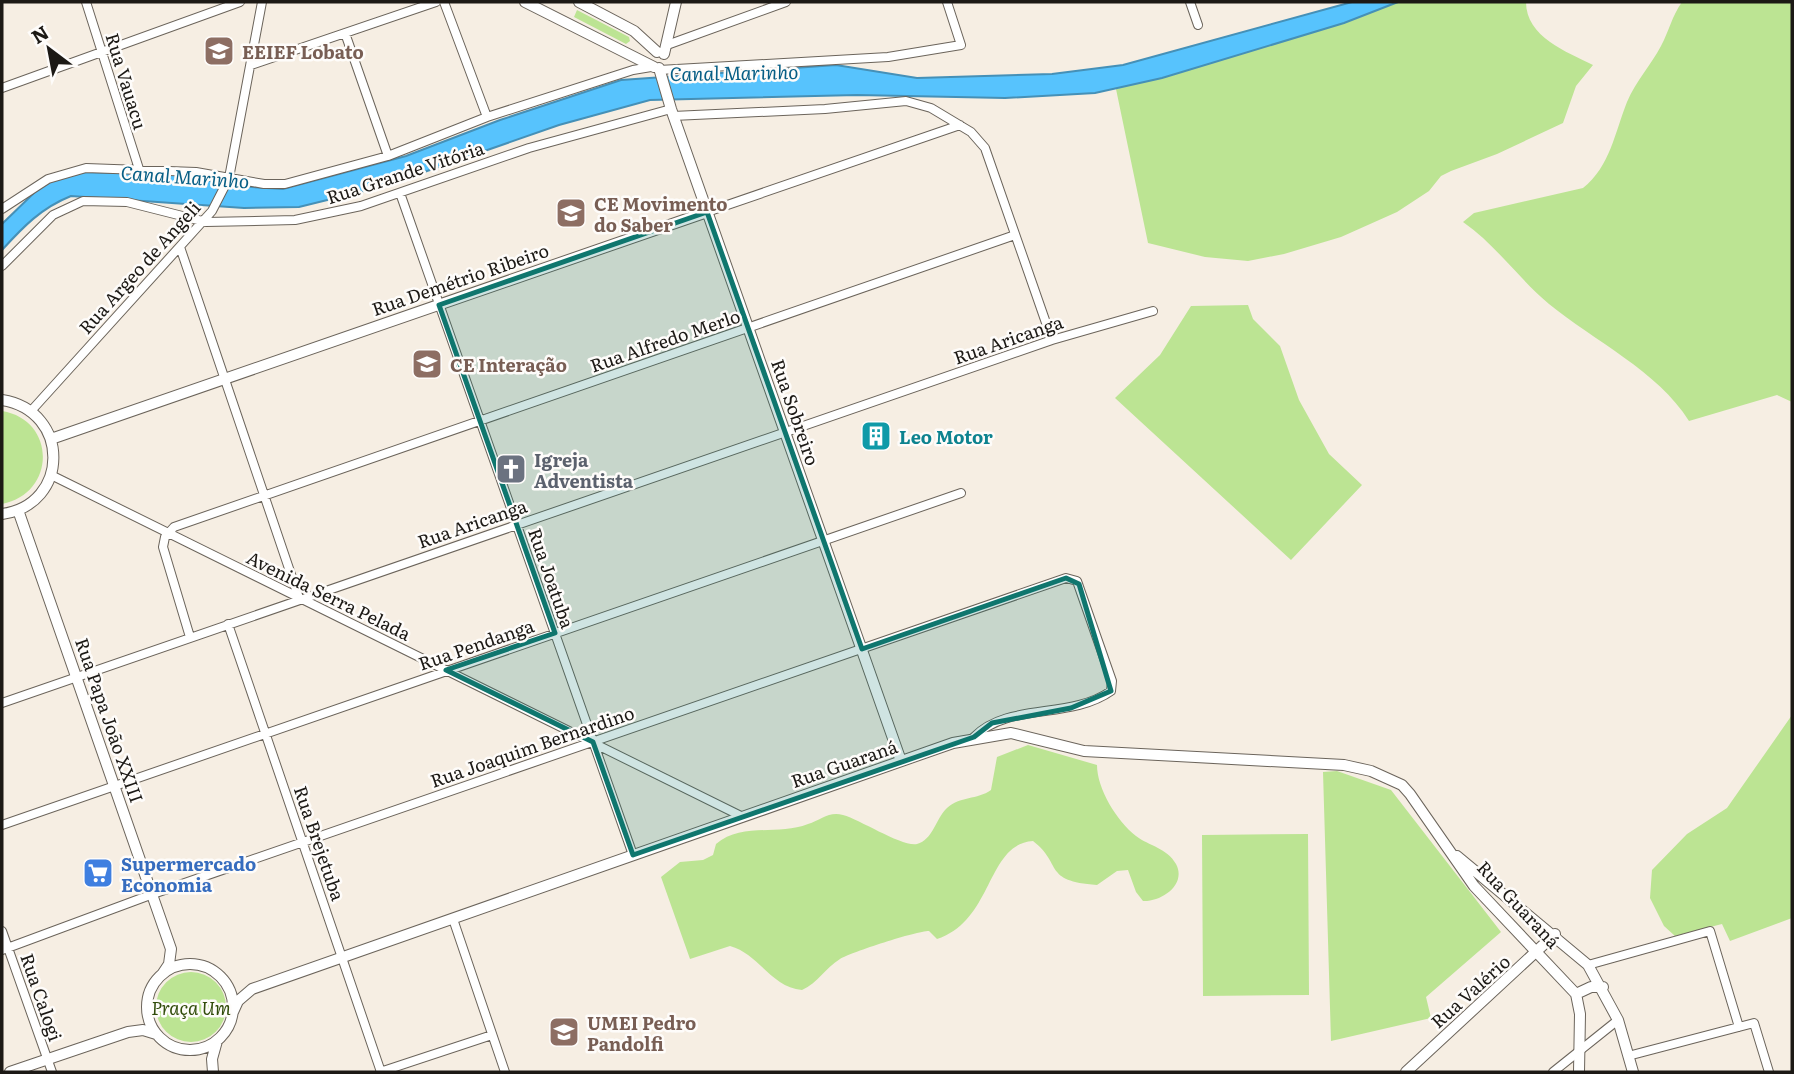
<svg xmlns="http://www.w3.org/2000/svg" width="1794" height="1074" font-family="Literata,serif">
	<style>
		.green { fill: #bce493 }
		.water { fill: #57c3fd; stroke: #4590b7; stroke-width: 2 }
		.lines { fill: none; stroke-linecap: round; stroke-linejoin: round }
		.minor-casing { stroke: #6b645b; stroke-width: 10 }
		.tertiary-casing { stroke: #6b645b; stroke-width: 12 }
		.minor { stroke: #fff; stroke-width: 8 }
		.tertiary { stroke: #fff; stroke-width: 10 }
		.marked { fill: #0f766e; fill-opacity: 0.2; stroke: #0f766e; stroke-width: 5; stroke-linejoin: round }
		.labels { text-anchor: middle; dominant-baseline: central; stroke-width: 5; stroke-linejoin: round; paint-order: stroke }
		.education-label { font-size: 18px; font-weight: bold; fill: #785e54; stroke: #fefcfa; text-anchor: start }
		.street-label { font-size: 18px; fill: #1c1915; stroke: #fefcfa }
		.culture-label { font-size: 18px; font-weight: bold; fill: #0d838f; stroke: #fefcfa; text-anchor: start }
		.worship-label { font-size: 18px; font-weight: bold; fill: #5b616d; stroke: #fefcfa; text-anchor: start }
		.shop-label { font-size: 18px; font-weight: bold; fill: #366cbe; stroke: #fefcfa; text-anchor: start }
		.park-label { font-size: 18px; font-style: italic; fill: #314c0a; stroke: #fefcfa }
		.water-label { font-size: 19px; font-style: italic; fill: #075e85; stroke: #fefcfa }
	</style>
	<rect width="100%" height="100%" fill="#f6eee3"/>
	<path class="green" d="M 1398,2 L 1526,2 C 1526,37 1567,52 1593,65 L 1576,86 L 1563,123 L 1497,154 L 1451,171 L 1441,176 L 1429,191 L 1397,212 L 1341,237 L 1284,254 L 1248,261 L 1205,257 L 1148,243 L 1116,89 L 1344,23 Z
		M 1682,2 L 1792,2 L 1792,402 L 1777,395 L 1689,421 C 1658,371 1594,341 1549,304 C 1518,278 1496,245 1463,222 L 1474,213 L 1583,188 C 1610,167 1615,132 1627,102 C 1636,81 1651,65 1661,46 C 1669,31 1672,16 1682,2 Z
		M 577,10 L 629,37 L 630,41 L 626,44 L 574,17 Z
		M 1248,305 L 1253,319 L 1280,346 L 1299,400 L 1329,454 L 1362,485 L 1291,560 L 1115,398 L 1160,355 L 1191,306 Z
		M 2,411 C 57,420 56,494 2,504 Z
		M 1792,715 L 1792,918 L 1730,941 L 1722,924 L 1675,936 L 1664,926 L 1650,898 L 1652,870 L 1687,834 L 1727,808 Z
		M 1028,745 L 1097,765 C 1097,789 1117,821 1136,836 C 1149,846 1167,848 1176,864 C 1187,885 1161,902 1143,901 L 1136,892 L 1128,870 L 1117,871 L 1097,885 C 1042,881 1063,864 1033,841 C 986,844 994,920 937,939 L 929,931 C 916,931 852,952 840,959 C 825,968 818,983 802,990 C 771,987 759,954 730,946 L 690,959 L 661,877 L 680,862 L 703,860 L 713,855 L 716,844 C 742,822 778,836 808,824 C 821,820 829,811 843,815 C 861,820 902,847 917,844 C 933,840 936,818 947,808 C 960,796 977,800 991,790 L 997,757 Z
		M 1337,771 L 1391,790 L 1501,932 L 1426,997 L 1431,1018 L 1331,1041 L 1323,772 Z
		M 1308,834 L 1309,995 L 1203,996 L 1202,835 Z
		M156 1007a35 35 0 1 1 70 0a35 35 0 1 1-70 0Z"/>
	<path class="water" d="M 1352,2 L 1398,2 L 1344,23 L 1162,78 L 1095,93 L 1005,98 L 857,95 L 650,100 L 559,125 L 384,186 L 299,207 L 244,208 L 71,196 C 41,208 23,227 2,250 L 2,224 L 37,190 L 55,179 L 76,172 L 177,174 L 236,186 L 283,189 L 406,156 L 500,120 L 621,80 L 836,65 L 917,78 L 1052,74 L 1123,65 Z"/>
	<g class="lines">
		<g class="minor-casing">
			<path id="minor" d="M 86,2 L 139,169
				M 444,2 L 487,117
				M 1190,2 L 1198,25
				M 345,33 L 388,156
				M 667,45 L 786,2
				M 251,65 L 436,2
				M 659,70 L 888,57 L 961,45 L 947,2
				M 2,88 L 240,2
				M 673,116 L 825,109 L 906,101 L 931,108 L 971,132 L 985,148 L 1052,340
				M 400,193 L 633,855
				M 2,209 L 48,179 L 86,168 L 196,172 L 264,184 L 285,184 L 388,156 L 487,117 L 633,70 L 651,67
				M 707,212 L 960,125
				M 180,247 L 299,598
				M 2,266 L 53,215 L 83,201 L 127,202 L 206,222 L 295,220 L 361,206 L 529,148 L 671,109
				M 31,411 L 212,211 L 229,178 L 262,2
				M 51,475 L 743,817
				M 228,624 L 381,1072
				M 190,637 L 163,547 L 165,537 L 174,527 L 1015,235
				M 2,703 L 1052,340 L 1153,311
				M 2,825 L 961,493
				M 453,919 L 505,1072
				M 2,931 L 52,1072
				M 2,950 L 153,894 L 1066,578 L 1077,581 L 1112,681 L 1111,691 C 1070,720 1008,702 974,737
				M 1588,965 L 1710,931 L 1739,1027
				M 1628,1056 L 1754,1023 L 1769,1072
				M 380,1072 L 492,1035
				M 1553,1072 L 1618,1020"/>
		</g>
		<g class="tertiary-casing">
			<path id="tertiary" d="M 525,2 L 654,67
				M 579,2 L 634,31 L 657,52
				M 664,54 L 676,2
				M 659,68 L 671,109 L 901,761
				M 2,400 C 71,411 70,505 2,514
				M 51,439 L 707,212
				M 18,510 L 171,949 L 169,964 L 163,973
				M 1457,856 L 1588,965 L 1618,1020 L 1633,1072
				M147 1007a43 43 0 1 1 86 0a43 43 0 1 1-86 0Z
				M 1576,994 L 1591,987 L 1603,987
				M 233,1012 L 238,1001 L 252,989 L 953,743 L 1011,733 L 1084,751 L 1344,765 L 1371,771 L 1402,785 L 1410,794 L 1474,886 L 1576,994 L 1580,1014 L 1579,1072
				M 10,1072 L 128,1032 L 143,1030 L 156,1034
				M 213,1072 L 212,1059 L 217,1041
				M 1406,1072 L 1555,934"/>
		</g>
		<use href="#minor" class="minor"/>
		<use href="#tertiary" class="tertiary"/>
	</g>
	<path class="marked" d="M 707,212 L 862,649 L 1066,578 L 1079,584 L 1111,691 L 1071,708 L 992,723 L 974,737 L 633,855 L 593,742 L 446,670 L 555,633 L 439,305 Z"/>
	<defs>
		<g id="school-square" transform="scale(1.575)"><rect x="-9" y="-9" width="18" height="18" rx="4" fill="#8d6e63" stroke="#fefcfa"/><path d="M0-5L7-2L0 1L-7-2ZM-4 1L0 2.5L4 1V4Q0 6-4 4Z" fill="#fff"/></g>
		<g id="building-square" transform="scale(1.575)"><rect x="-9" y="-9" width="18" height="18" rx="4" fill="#0f9aa8" stroke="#fefcfa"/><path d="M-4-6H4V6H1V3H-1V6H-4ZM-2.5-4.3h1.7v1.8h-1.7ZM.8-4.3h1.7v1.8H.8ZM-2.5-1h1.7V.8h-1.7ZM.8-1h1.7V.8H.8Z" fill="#fff"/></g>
		<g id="church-square" transform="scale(1.575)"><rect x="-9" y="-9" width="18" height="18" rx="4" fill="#6b7280" stroke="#fefcfa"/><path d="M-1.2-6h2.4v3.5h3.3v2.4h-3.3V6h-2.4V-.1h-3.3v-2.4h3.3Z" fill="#fff"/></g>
		<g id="supermarket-square" transform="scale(1.575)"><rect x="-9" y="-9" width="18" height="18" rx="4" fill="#3f7fe0" stroke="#fefcfa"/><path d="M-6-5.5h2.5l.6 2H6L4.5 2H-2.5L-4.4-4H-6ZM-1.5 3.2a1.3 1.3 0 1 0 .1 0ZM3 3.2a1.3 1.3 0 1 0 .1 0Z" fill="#fff"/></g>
	</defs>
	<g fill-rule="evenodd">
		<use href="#school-square" x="219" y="51"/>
		<use href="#school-square" x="571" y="213"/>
		<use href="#school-square" x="427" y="364"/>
		<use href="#building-square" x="876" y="436"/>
		<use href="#church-square" x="511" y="469"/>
		<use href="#supermarket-square" x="98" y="873"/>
		<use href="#school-square" x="564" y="1032"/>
	</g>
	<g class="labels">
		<g class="education-label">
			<text x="242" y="51">EEIEF Lobato</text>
			<text x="594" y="203">CE Movimento<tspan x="594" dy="21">do Saber</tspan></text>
			<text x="450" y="364">CE Interação</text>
			<text x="587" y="1022">UMEI Pedro<tspan x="587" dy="21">Pandolfi</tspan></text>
		</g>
		<g class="street-label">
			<text transform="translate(127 81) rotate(73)">Rua Vauacu</text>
			<text transform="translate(405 172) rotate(-18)">Rua Grande Vitória</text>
			<text transform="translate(139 267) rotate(-48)">Rua Argeo de Angeli</text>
			<text transform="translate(460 279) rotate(-19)">Rua Demétrio Ribeiro</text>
			<text transform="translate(1008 339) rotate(-19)">Rua Aricanga</text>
			<text transform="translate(665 340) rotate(-19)">Rua Alfredo Merlo</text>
			<text transform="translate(796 412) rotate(71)">Rua Sobreiro</text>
			<text transform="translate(472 523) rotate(-19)">Rua Aricanga</text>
			<text transform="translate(552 578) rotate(71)">Rua Joatuba</text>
			<text transform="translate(329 595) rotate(26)">Avenida Serra Pelada</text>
			<text transform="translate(476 644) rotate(-19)">Rua Pendanga</text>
			<text transform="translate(110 720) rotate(71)">Rua Papa João XXIII</text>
			<text transform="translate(532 746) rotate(-19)">Rua Joaquim Bernardino</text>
			<text transform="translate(844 763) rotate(-19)">Rua Guaraná</text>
			<text transform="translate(320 843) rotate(71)">Rua Brejetuba</text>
			<text transform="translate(1519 904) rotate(47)">Rua Guaraná</text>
			<text transform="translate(1470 991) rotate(-42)">Rua Valério</text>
			<text transform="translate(42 997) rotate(71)">Rua Calogi</text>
		</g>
		<g class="culture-label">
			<text x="899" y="436">Leo Motor</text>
		</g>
		<g class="worship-label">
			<text x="534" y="459">Igreja<tspan x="534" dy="21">Adventista</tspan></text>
		</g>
		<g class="shop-label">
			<text x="121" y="863">Supermercado<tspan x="121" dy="21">Economia</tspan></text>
		</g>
		<g class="park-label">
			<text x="191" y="1007">Praça Um</text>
		</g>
		<g class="water-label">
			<text transform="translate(734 72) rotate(-1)">Canal Marinho</text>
			<text transform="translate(185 176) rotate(4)">Canal Marinho</text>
		</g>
	</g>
	<rect width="1794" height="1074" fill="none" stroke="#1c1915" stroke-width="7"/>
	<g transform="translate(49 49) rotate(328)" stroke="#fefcfa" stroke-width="5" paint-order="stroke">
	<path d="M0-5L12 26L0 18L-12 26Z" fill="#1c1915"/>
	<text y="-10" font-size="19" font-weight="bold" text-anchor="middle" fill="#1c1915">N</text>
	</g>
</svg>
